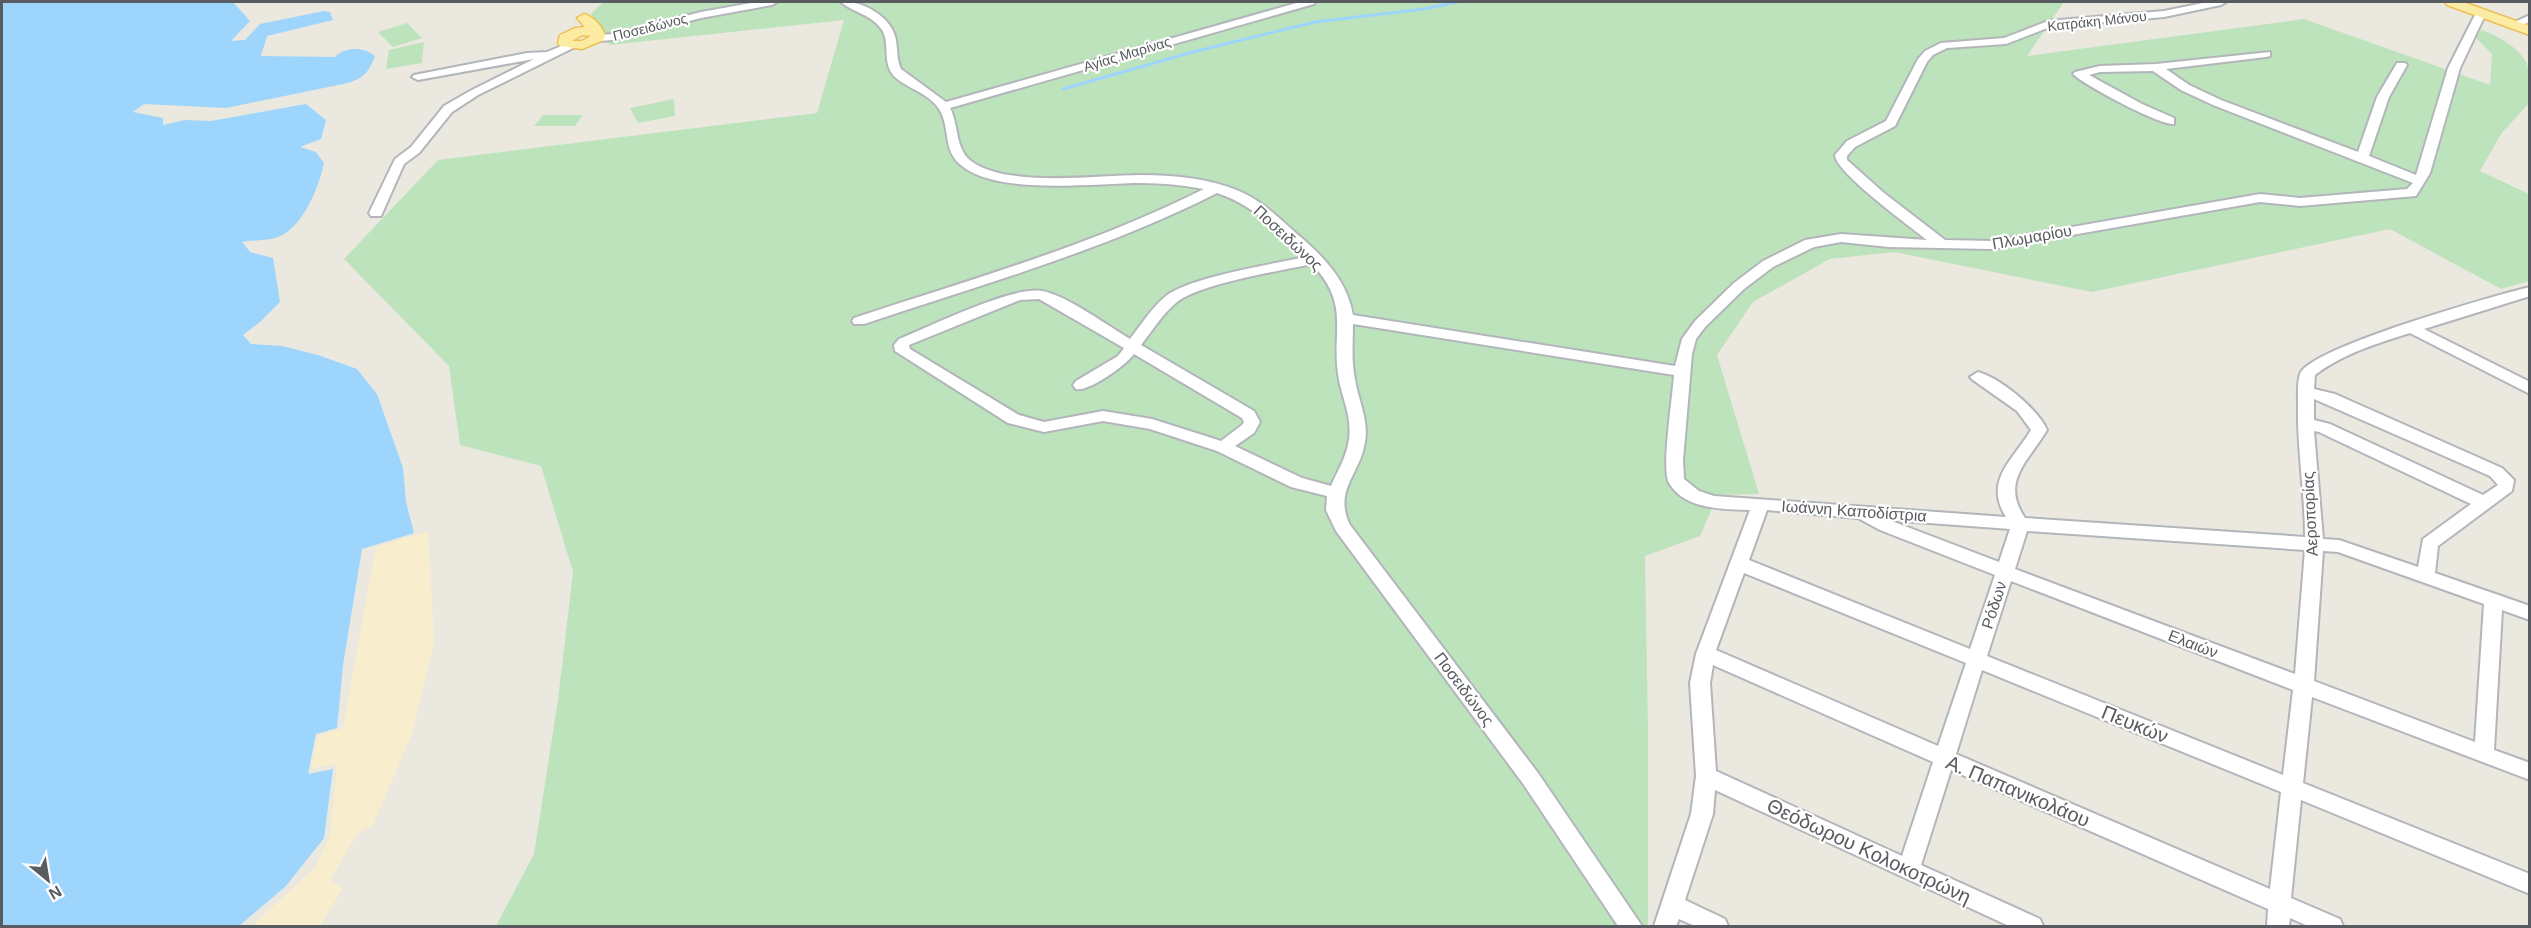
<svg xmlns="http://www.w3.org/2000/svg" width="2531" height="928" font-family="Arial,sans-serif">
	<style>
		.green { fill: #bde3bc }
		.sand { fill: #f8eecd }
		.water { fill: #9ed5fc }
		.lines { fill: none; stroke-linecap: round; stroke-linejoin: round }
		.stream { stroke: #9ed5fc; stroke-width: 3 }
		.minor-casing { stroke: #b2b6ba; stroke-width: 4 }
		.major-casing { stroke: #edc057; stroke-width: 3 }
		.minor { fill: #fff; fill-rule: evenodd }
		.major { fill: #fceca3; fill-rule: evenodd }
		.labels { text-anchor: middle; dominant-baseline: central; stroke-width: 4.5; stroke-linejoin: round; paint-order: stroke }
		.far-street-label { font-size: 14px; fill: #585c60; stroke: #fff }
		.street-label { font-size: 16px; fill: #585c60; stroke: #fff }
		.near-street-label { font-size: 20px; fill: #585c60; stroke: #fff }
	</style>
	<rect width="100%" height="100%" fill="#ebe8df"/>
	<path class="green" d="M 603,2 L 2064,2 L 2027,56 L 2304,19 L 2490,85 L 2492,54 L 2476,38 L 2481,30 C 2496,34 2521,49 2527,64 C 2531,75 2529,91 2529,103 L 2501,134 L 2480,171 L 2529,194 L 2529,281 L 2501,289 L 2390,229 L 2092,292 L 1894,252 L 1830,259 L 1753,302 L 1717,355 L 1759,494 L 1718,495 L 1700,536 L 1645,556 L 1648,731 L 1648,926 L 496,926 L 534,854 L 558,700 L 573,572 L 541,466 L 460,445 L 449,366 L 344,259 L 438,160 L 817,113 L 844,20 L 610,45 L 591,14 Z
		M 407,23 L 422,38 L 393,47 L 378,32 Z
		M 424,42 L 422,63 L 386,69 L 389,50 Z
		M 674,99 L 675,116 L 638,123 L 630,108 Z
		M 543,115 L 583,115 L 575,126 L 534,126 Z"/>
	<path class="sand" d="M 428,531 L 434,642 L 412,734 L 373,825 L 357,833 L 330,881 L 343,887 L 320,926 L 252,926 L 315,868 L 330,837 L 337,764 L 311,768 L 318,736 L 343,728 L 376,547 Z"/>
	<path class="water" d="M 2,2 L 233,2 L 250,21 L 231,41 L 245,40 L 260,24 L 324,11 L 330,12 L 333,20 L 267,36 L 261,56 L 335,57 C 345,46 365,47 375,56 C 369,72 364,78 348,83 L 226,108 L 144,104 L 133,112 L 163,118 L 163,125 L 185,120 L 211,121 L 306,104 L 326,120 L 321,139 L 300,147 L 316,152 L 324,163 C 319,187 302,231 275,238 C 264,241 252,240 242,242 L 250,252 L 273,258 L 280,302 L 260,322 L 243,335 L 251,344 L 282,346 L 318,355 L 357,369 L 377,394 L 403,468 L 406,502 L 414,533 L 362,549 L 343,665 L 337,728 L 316,734 L 308,774 L 333,769 L 324,838 L 286,886 L 239,926 L 2,926 Z"/>
	<g class="lines">
		<path class="stream" d="M 1063,89 L 1189,53 L 1315,22 L 1424,9 L 1457,2"/>
		<g class="minor-casing">
			<path id="minor" d="M 757,2 L 777,2 L 772,5 L 701,18 L 614,40 L 598,41 L 592,38 L 598,35 L 614,34 L 701,12 Z
				M 841,2 C 860,0 889,15 895,36 C 898,47 896,58 901,69 L 946,102 L 1300,2 L 1315,2 L 1314,4 L 950,108 C 959,125 955,149 971,161 C 1007,188 1097,175 1141,175 C 1174,175 1208,178 1239,191 C 1261,200 1280,219 1297,234 C 1323,256 1347,280 1353,315 L 1675,366 L 1682,339 L 1695,321 L 1734,283 L 1763,261 L 1805,240 L 1841,234 L 1927,240 C 1911,227 1835,172 1835,155 L 1847,141 L 1886,121 L 1918,59 L 1925,51 L 1941,43 L 2004,38 L 2048,21 L 2164,11 L 2208,2 L 2226,2 L 2221,5 L 2164,17 L 2050,27 L 2006,44 L 1947,48 L 1933,55 L 1927,62 L 1895,126 L 1855,147 L 1847,156 L 1847,160 L 1884,193 L 1945,240 L 1992,241 L 2260,194 L 2300,198 L 2407,189 L 2413,183 L 2213,105 L 2181,90 L 2153,71 L 2100,72 L 2089,75 L 2142,104 L 2174,118 L 2174,124 C 2161,126 2084,85 2073,74 L 2075,72 L 2100,66 L 2156,64 L 2270,52 L 2270,56 L 2266,57 L 2166,69 L 2189,85 L 2221,100 L 2358,152 L 2377,97 L 2397,63 L 2405,63 L 2407,65 L 2389,97 L 2369,156 L 2416,175 L 2448,68 L 2476,13 L 2477,11 L 2485,11 L 2486,13 L 2460,68 L 2430,173 L 2416,196 L 2300,206 L 2260,202 L 1992,249 L 1889,247 L 1841,242 L 1814,247 L 1773,267 L 1744,289 L 1705,327 L 1696,339 L 1692,354 L 1683,460 L 1684,479 L 1699,491 L 1714,496 L 2006,517 C 1983,481 2013,460 2031,430 L 2017,411 L 1973,380 L 1970,377 L 1978,372 C 2000,378 2038,409 2047,430 C 2028,462 2000,481 2025,518 L 2305,537 C 2305,493 2297,449 2298,405 C 2298,395 2297,384 2300,374 C 2309,348 2496,295 2530,287 L 2530,296 L 2424,329 L 2530,382 L 2530,394 L 2410,333 C 2376,344 2344,353 2315,375 L 2314,389 L 2335,394 L 2502,468 L 2514,480 L 2512,491 L 2438,546 L 2435,573 L 2530,606 L 2530,620 L 2502,610 L 2494,750 L 2530,763 L 2530,780 L 2312,697 L 2303,783 L 2530,874 L 2530,894 L 2301,800 L 2291,898 L 2340,919 L 2343,926 L 2308,926 L 2290,918 L 2289,926 L 2267,926 L 2268,909 L 1951,770 L 1921,865 L 2040,919 L 2043,926 L 2009,926 L 1715,790 L 1713,814 L 1685,900 L 1725,919 L 1728,926 L 1695,926 L 1679,919 L 1676,926 L 1654,926 L 1691,814 L 1696,776 L 1690,683 L 1696,654 L 1750,510 C 1723,509 1685,510 1669,483 C 1661,469 1673,395 1674,375 L 1353,324 C 1353,342 1351,361 1355,379 C 1358,400 1369,420 1365,442 C 1360,475 1333,490 1350,525 L 1538,773 L 1642,926 L 1618,926 L 1524,785 L 1336,531 L 1326,510 L 1327,496 L 1291,487 L 1217,451 L 1150,429 L 1103,421 L 1044,432 L 1008,423 L 895,351 L 894,345 L 899,339 C 931,326 1011,286 1042,291 C 1066,295 1108,326 1130,339 C 1141,325 1152,307 1166,296 C 1190,277 1273,264 1306,257 C 1280,232 1252,204 1217,193 C 1105,250 983,284 864,324 L 854,324 L 852,321 L 854,318 C 972,279 1093,245 1204,189 C 1183,185 1162,183 1141,183 C 1094,183 1000,196 962,166 C 942,151 951,128 939,109 C 929,93 908,89 895,77 C 881,63 891,44 882,30 C 873,15 852,12 841,2 ZM 1312,264 C 1352,306 1330,332 1339,380 C 1343,400 1352,418 1349,439 C 1347,456 1338,470 1331,486 L 1302,478 L 1235,446 L 1254,433 L 1260,422 L 1254,411 L 1141,345 C 1152,331 1163,313 1177,302 C 1201,283 1280,271 1312,264 ZM 1039,299 L 1124,348 L 1118,356 L 1076,381 L 1073,385 L 1076,389 C 1089,392 1126,365 1134,354 L 1242,418 L 1244,422 L 1242,425 L 1221,441 L 1152,419 L 1103,411 L 1044,422 L 1019,415 L 910,349 L 909,345 L 1020,300 ZM 2314,399 L 2490,476 L 2498,485 L 2483,495 L 2330,424 L 2314,420 ZM 2314,431 L 2319,432 L 2471,504 L 2423,539 L 2418,567 L 2339,540 L 2323,539 ZM 1767,510 L 1858,518 L 1880,530 L 1995,575 L 1970,649 L 1749,560 ZM 1889,520 L 2010,529 L 1999,562 ZM 2027,531 L 2305,550 L 2295,674 L 2015,569 ZM 2323,551 L 2338,552 L 2484,604 L 2475,742 L 2314,681 ZM 1744,573 L 1966,663 L 1938,746 L 1716,650 ZM 2011,581 L 2293,690 L 2283,775 L 1987,656 ZM 1713,665 L 1933,762 L 1902,856 L 1716,771 L 1710,683 ZM 1982,670 L 2281,792 L 2270,889 L 1956,754 Z
				M 2530,15 L 2530,22 L 2513,28 L 2508,25 Z
				M 571,42 L 575,43 L 575,47 L 478,95 L 452,112 L 419,153 L 404,164 L 381,216 L 371,216 L 369,213 L 395,159 L 411,147 L 444,106 L 470,91 L 534,59 L 418,80 L 412,77 L 414,75 L 527,53 L 547,52 Z"/>
		</g>
		<g class="major-casing">
			<path id="major" d="M 2445,2 L 2463,2 L 2530,26 L 2530,35 L 2447,5 Z
				M 584,14 C 593,16 604,28 605,37 L 603,40 L 582,49 L 560,46 L 558,43 L 560,35 L 575,28 L 585,27 L 577,18 ZM 582,35 L 591,36 L 582,41 L 572,41 Z"/>
		</g>
		<use href="#minor" class="minor"/>
		<use href="#major" class="major"/>
	</g>
	<g class="labels">
		<g class="far-street-label">
			<text transform="translate(2097 21) rotate(-6)">Κατράκη Μάνου</text>
			<text transform="translate(650 27) rotate(-14)">Ποσειδώνος</text>
			<text transform="translate(1127 54) rotate(-17)">Αγίας Μαρίνας</text>
		</g>
		<g class="street-label">
			<text transform="translate(2032 237) rotate(-10)">Πλωμαρίου</text>
			<text transform="translate(1288 238) rotate(43)">Ποσειδώνος</text>
			<text transform="translate(1854 511) rotate(4)">Ιωάννη Καποδίστρια</text>
			<text transform="translate(2310 514) rotate(-93)">Αεροπορίας</text>
			<text transform="translate(1994 605) rotate(-72)">Ρόδων</text>
			<text transform="translate(2193 644) rotate(21)">Ελαιών</text>
			<text transform="translate(1464 689) rotate(53)">Ποσειδώνος</text>
		</g>
		<g class="near-street-label">
			<text transform="translate(2135 724) rotate(22)">Πευκών</text>
			<text transform="translate(2018 791) rotate(23)">Α. Παπανικολάου</text>
			<text transform="translate(1869 851) rotate(25)">Θεόδωρου Κολοκοτρώνη</text>
		</g>
	</g>
	<rect width="2531" height="928" fill="none" stroke="#585c60" stroke-width="6"/>
	<g transform="translate(48 880) rotate(150)" stroke="#ffffff" stroke-width="4.5" paint-order="stroke">
	<path d="M0-4.5L10 22L0 15L-10 22Z" fill="#585c60"/>
	<text y="-9" font-size="16" font-weight="bold" text-anchor="middle" fill="#585c60">N</text>
	</g>
</svg>
